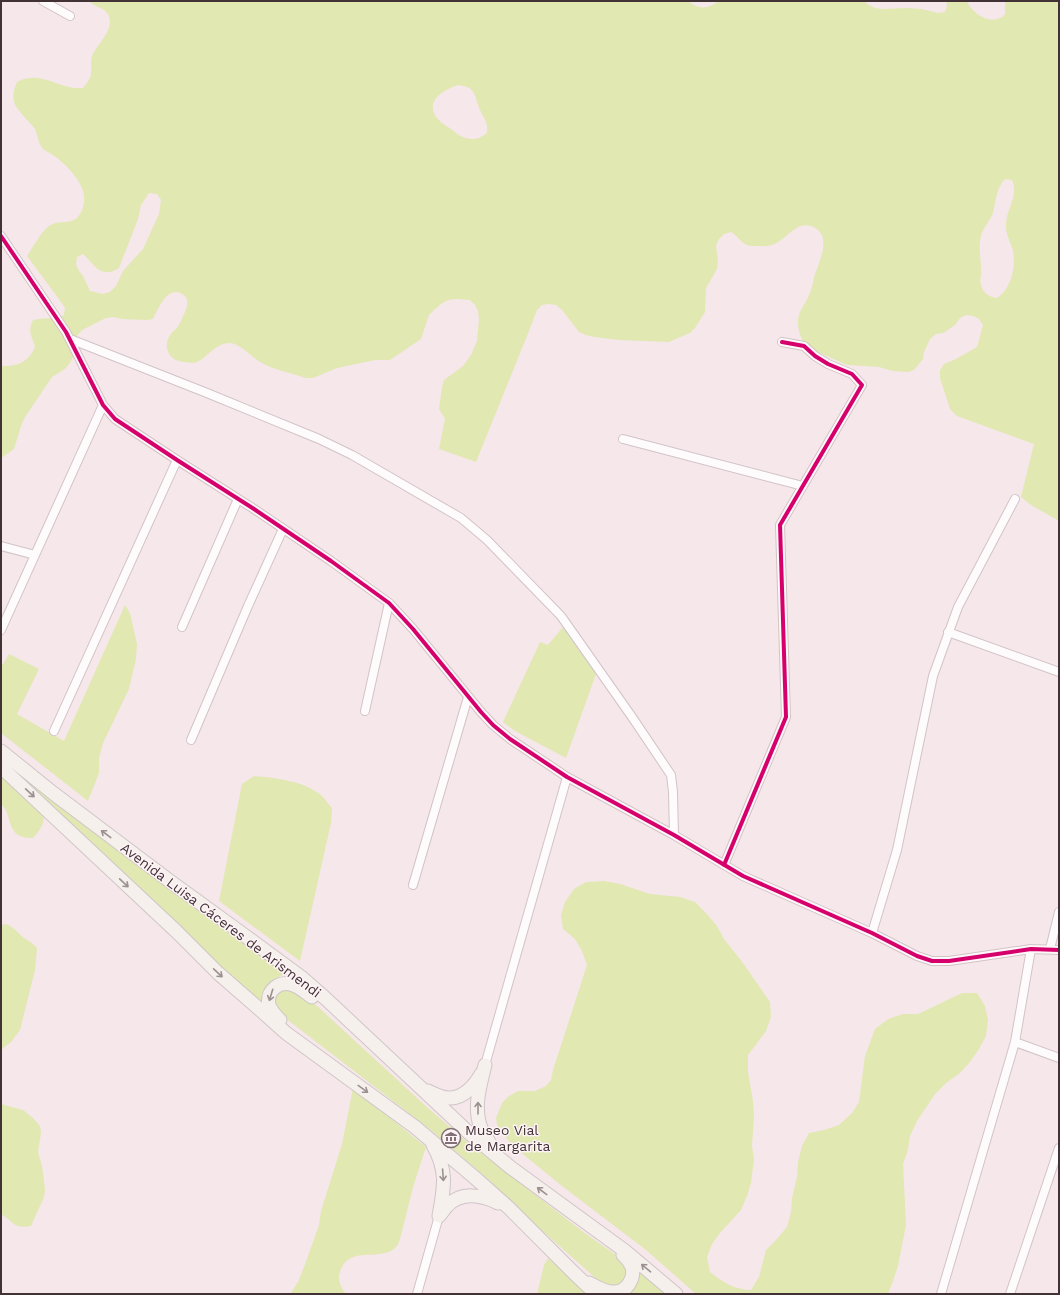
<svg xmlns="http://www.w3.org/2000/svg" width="1060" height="1295" font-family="'Work Sans',sans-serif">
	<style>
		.green { fill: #e1e8b1; fill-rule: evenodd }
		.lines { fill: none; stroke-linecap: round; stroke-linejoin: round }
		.street-casing { stroke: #d2c3c7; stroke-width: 10 }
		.primary-casing { stroke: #cfc5c8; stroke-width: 15 }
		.street { stroke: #fefbfc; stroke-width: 8 }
		.primary { stroke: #f6f0ed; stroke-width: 13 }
		.cycleway-casing { stroke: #fdf3f6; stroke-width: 6 }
		.cycleway { stroke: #d6006c; stroke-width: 4 }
		.oneway { stroke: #9c9091 }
		.labels { text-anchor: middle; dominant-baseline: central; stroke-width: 3; stroke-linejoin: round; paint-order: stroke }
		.street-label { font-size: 14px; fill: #423135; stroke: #fdf3f6 }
		.poi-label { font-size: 14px; fill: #423135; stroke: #fdf3f6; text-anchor: start }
	</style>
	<rect width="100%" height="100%" fill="#f6e7eb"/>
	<path class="green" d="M 89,1 L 688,1 C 701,11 707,8 720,1 L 864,1 L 867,4 L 875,8 L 883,9 L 906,8 L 922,9 L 938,13 L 945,12 L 947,6 L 946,1 L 967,1 C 971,12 988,24 1000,18 C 1002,17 1004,16 1005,14 L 1005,1 L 1059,1 L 1059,521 L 1031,505 L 1021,497 L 1034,444 L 957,416 L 950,409 L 940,378 L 940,370 L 944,364 L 956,359 L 977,347 L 983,325 L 979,319 L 973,316 L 966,315 L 960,318 L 955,325 L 943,333 L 936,334 L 930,339 L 924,352 L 923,359 L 914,370 L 908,372 L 893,371 L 879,367 L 847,365 L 804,346 C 802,338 797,329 798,320 C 799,309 806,304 809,295 C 812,289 813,283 814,277 C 819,262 834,234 811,226 C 796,221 787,239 774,244 C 769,247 762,246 756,246 C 754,246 750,246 747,245 C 741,243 737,235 731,232 L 724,234 L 719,239 L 716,246 L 718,261 L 717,269 L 706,288 L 705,312 L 695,328 L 690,333 L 669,342 L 619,340 L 594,337 L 586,335 L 579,332 L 562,310 L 556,305 L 549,304 L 542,305 L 537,310 L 529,331 L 476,462 L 439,449 L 445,419 L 439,409 L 442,387 L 444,380 L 463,366 L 471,355 L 477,341 L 479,319 L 478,311 L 475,305 L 470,300 L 455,299 L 448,300 L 441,304 L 435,309 L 429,315 L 421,339 L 390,360 L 375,360 L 337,368 L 313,378 L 306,378 C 291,373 274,370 260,362 C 252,357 239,343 230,343 C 213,343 205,362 193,363 C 190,363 187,362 184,362 C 180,361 176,361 173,358 C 165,352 165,341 171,334 C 172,332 175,330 177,328 C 180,323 186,311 187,306 C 188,302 187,297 184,295 C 168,283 158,309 153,319 L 146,320 L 121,319 L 114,317 L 106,318 L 82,330 L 73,341 L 73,357 L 70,363 L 65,369 L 52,377 L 48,383 L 25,417 L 21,426 L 14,449 L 1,458 L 1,366 C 17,367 29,362 35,347 C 32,335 27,333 33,320 C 44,317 54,320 64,315 L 65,308 L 61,302 L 27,256 C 33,247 41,232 49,226 C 61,218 75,228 82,210 C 91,190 71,169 56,157 C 52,154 47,152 43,149 C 38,143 38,136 35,129 C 33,126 30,123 27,120 C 15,106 9,101 17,82 C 42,69 60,91 83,88 C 86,84 90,80 91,74 C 92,68 90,62 92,56 C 97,44 114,31 109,16 C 105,7 95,8 89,1 ZM 458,85 C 478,87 474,98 481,112 C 485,120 488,123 487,133 C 483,136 479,139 473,139 C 464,139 458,135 451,129 C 445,125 438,121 435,115 C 426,99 446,89 458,85 ZM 1005,179 L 1012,180 C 1019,196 1007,207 1006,224 C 1005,234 1011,242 1013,251 C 1016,267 1011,289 997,298 C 989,297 983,293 981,285 C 979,280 982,275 981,270 C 981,258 978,247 981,236 C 983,228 990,221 993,213 C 996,201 996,188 1005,179 ZM 149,193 L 157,194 L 161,200 L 159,214 L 143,249 L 123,271 L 116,286 L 110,292 L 103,294 L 90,291 L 83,276 L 79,271 L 76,264 L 77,257 L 83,254 C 94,264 101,280 119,268 L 138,219 L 141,205 Z
		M 125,605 L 130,613 L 137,644 L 136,659 L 129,689 L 103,743 L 99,758 L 99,773 L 88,801 L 1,733 L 1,664 L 3,664 L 9,654 L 39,669 L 17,714 L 64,741 Z
		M 563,627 L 596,674 L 566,758 L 515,731 L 503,722 L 540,642 L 548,645 Z
		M 1,774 L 43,810 C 46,822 41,829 33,838 C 4,839 14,815 1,804 Z
		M 22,776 L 285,973 L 285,974 C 268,982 266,984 261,1002 L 236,981 L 140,889 L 20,778 Z
		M 254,776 C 276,778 305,781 322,796 C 326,800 329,805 332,808 L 331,823 L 300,961 L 219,901 L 242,784 Z
		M 604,881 L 620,884 L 650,894 L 680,897 L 695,902 L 705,912 L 717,926 L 724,939 L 743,963 L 770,1002 L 771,1017 L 766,1031 L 748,1055 L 748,1072 L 753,1101 L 754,1116 L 752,1146 L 754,1160 L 751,1183 L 747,1196 L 741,1210 L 720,1233 L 712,1244 L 707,1257 L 710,1272 C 724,1283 733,1289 751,1290 L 759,1277 L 766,1250 L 777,1239 L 787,1227 L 791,1212 L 792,1198 L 797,1177 L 798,1162 L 802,1146 L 809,1133 L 824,1130 L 839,1125 L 852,1113 L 859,1102 L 865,1056 L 875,1029 L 888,1019 L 903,1014 L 918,1014 L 962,993 L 977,993 L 985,1006 L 988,1020 L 986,1036 L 979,1049 L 970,1062 L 960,1073 L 946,1083 L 935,1094 L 917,1121 L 910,1136 L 908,1150 L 903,1164 L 906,1225 L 898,1266 L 893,1281 L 888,1294 L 696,1294 L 646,1250 L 562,1186 L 513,1146 L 502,1133 L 497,1125 L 496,1118 L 502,1103 L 509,1096 L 518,1091 L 535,1091 L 546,1086 L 551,1080 L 553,1070 L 587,965 L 582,951 L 575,939 L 563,929 L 561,915 L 565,902 L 574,889 L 586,882 Z
		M 6,924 C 14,927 18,933 24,938 C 29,941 33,943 37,948 L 35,970 L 20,1030 L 11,1042 L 1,1050 L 1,925 Z
		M 281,987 L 303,993 L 429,1109 L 471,1145 L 582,1231 L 623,1260 L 626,1264 L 626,1280 L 616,1288 L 600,1282 L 539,1228 L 490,1181 L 432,1131 L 280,1014 L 275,1009 L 275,993 Z
		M 353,1088 L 426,1147 L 413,1187 L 400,1239 C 398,1245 396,1248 391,1251 C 371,1260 346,1246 339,1275 C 338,1281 342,1290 346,1294 L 290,1294 L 298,1282 L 304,1267 L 319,1225 L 321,1211 L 342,1144 Z
		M 1,1104 L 23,1110 L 33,1118 L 40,1126 L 41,1133 L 38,1152 L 42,1166 L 45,1189 L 44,1197 L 31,1226 C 13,1229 14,1222 1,1214 Z
		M 548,1258 L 588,1294 L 537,1294 L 544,1265 Z
		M 640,1271 L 668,1294 L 626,1294 L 637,1280 Z"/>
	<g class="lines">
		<g class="street-casing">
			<path id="street" d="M 43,1 L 70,16
				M 1,236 L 66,332 L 103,405 L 115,419 L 177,460 L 254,509 L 331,561 L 389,603 L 413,629 L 481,712 L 493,725 L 510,739 L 567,777 L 674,835 L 743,876 L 872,933 L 917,956 L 932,961 L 949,961 L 1031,949 L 1059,950
				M 70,339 L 207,393 L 319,439 L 352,455 L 461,518 L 487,540 L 561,616 L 632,717 L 671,775 L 673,792 L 674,835
				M 623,439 L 803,486
				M 1,546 L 35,555
				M 182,627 L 238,499
				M 1,630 L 103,405
				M 948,632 L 1059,672
				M 365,711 L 389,603
				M 54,731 L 177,460
				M 191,740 L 248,606 L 283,529
				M 724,865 L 786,717 L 780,525 L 862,385 L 852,374 L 828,364 L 815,356 L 804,346 L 782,342
				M 413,885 L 468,697
				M 872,933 L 897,850 L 933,676 L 958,607 L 1015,499
				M 1050,949 L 1059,912
				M 1015,1042 L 1059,1058
				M 485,1065 L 567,777
				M 417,1294 L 439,1216
				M 941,1294 L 1015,1042 L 1031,949
				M 1010,1294 L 1059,1148"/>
		</g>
		<g class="primary-casing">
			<path id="primary" d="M 1,751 L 53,793 L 167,879 L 244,935 L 301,977 L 325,998 L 468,1132 L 510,1167 L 625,1251 L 676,1294
				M 1,767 L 177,932 L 218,973 L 265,1014 L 286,1033 L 415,1127 L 474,1177 L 509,1208 L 574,1273 L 596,1294
				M 280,1020 C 276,1016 271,1011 269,1005 C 266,990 280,980 293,985 C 300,987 306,993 312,997
				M 485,1065 C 480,1085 473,1108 481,1128 C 484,1135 489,1141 492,1148
				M 428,1091 C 434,1094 442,1098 449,1098 C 463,1099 475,1085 481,1074
				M 433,1145 C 448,1171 444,1188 439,1216
				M 439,1216 C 442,1213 444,1209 447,1206 C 461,1191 482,1195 498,1203
				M 589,1283 C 597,1287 605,1293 615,1292 C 627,1292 635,1278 632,1267 C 630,1262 627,1258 623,1255"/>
		</g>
		<use href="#street" class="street"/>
		<use href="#primary" class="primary"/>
		<g class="cycleway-casing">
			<path id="cycleway" d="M 1,236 L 66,332 L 103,405 L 115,419 L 177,460 L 254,509 L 331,561 L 389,603 L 413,629 L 481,712 L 493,725 L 510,739 L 567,777 L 674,835 L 743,876 L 872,933 L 917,956 L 932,961 L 949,961 L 1031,949 L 1059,950
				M 724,865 L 786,717 L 780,525 L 862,385 L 852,374 L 828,364 L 815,356 L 804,346 L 782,342"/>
		</g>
		<use href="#cycleway" class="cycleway"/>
	</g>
	<defs><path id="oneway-shaft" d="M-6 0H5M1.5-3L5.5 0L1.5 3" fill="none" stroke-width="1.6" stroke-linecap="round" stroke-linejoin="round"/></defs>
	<g class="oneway">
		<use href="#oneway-shaft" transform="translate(30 793) rotate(43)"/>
		<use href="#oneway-shaft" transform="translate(106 834) rotate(-143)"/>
		<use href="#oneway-shaft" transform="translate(124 883) rotate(43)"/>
		<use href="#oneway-shaft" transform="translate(218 973) rotate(43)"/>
		<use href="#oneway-shaft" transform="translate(271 995) rotate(107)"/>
		<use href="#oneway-shaft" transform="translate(363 1089) rotate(36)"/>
		<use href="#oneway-shaft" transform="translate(478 1108) rotate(-90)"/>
		<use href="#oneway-shaft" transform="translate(443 1175) rotate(86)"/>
		<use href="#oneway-shaft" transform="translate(542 1191) rotate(-143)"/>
		<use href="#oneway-shaft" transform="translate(646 1268) rotate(-140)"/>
	</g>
	<defs>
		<g id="museum-ring" transform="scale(1)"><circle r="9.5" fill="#fdf3f6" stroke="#817175" stroke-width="1.5"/><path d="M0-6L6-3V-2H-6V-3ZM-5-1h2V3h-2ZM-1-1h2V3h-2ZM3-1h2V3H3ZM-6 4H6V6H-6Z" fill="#817175"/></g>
	</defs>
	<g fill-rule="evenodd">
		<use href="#museum-ring" x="451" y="1138"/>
	</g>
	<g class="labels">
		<g class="street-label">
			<text transform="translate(221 920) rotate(37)">Avenida Luisa Cáceres de Arismendi</text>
		</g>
		<g class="poi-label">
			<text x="465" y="1130">Museo Vial<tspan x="465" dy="16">de Margarita</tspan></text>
		</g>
	</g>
	<rect width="1060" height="1295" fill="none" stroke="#423135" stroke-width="4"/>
</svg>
